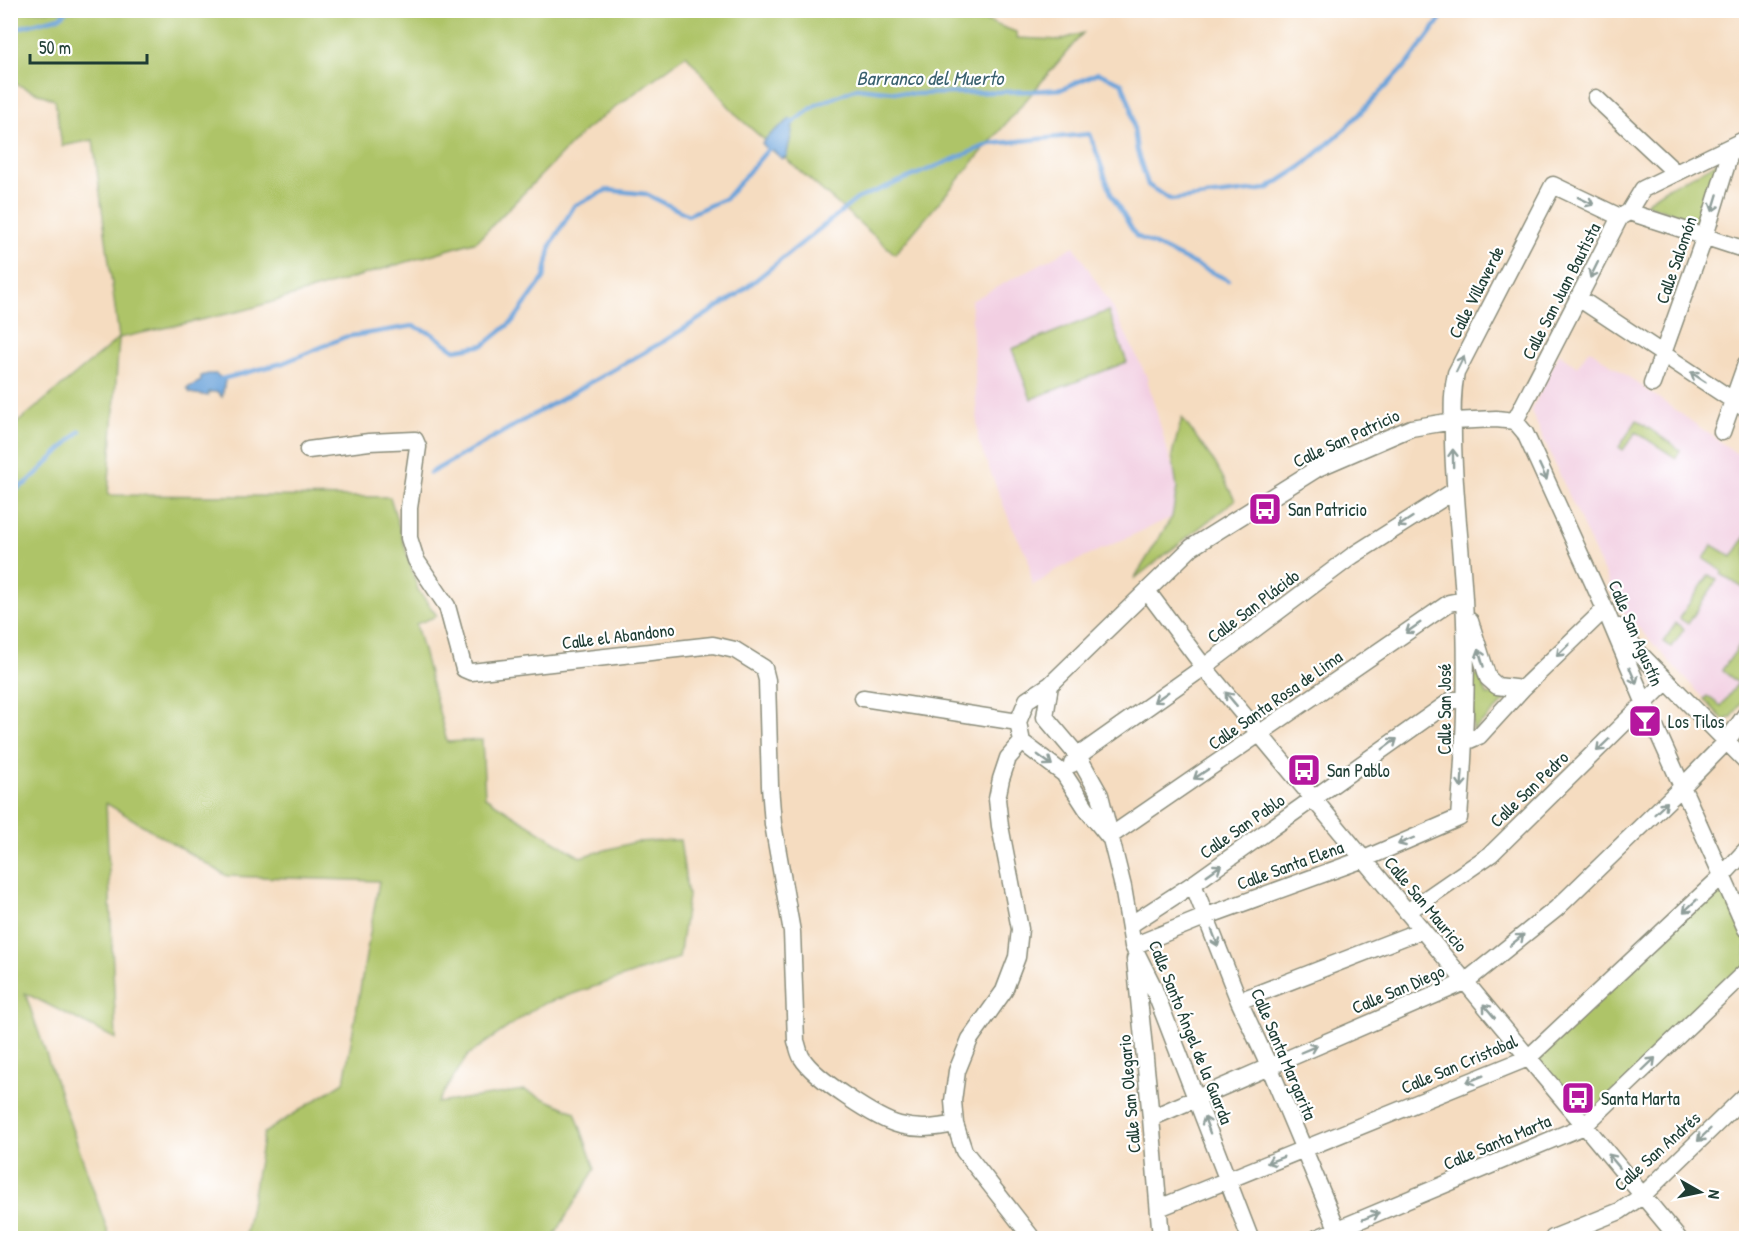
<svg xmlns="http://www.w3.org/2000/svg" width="1757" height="1249" font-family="'Patrick Hand',sans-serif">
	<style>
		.built { fill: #f2cfe2 }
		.green { fill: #aec468; stroke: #66804e; stroke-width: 1.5 }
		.water { fill: #6ba3da; stroke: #457087; stroke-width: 1.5 }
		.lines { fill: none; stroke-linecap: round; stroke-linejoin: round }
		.stream { stroke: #6ba3da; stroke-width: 4.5 }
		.street-casing { stroke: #8a8c7a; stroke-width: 19 }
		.street { stroke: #fff; stroke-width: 16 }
		.oneway { stroke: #8f9e9a }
		.labels { text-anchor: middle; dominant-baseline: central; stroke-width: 4.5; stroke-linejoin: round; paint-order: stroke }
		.street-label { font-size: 18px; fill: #1f3d34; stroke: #fff }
		.poi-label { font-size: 18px; fill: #1f3d34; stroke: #fff; text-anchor: start }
		.water-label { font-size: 20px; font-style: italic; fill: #3a616e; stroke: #fff }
	</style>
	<rect width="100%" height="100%" fill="#fff"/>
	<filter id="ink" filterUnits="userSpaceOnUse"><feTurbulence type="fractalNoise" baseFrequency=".0167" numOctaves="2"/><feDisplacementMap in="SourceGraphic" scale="12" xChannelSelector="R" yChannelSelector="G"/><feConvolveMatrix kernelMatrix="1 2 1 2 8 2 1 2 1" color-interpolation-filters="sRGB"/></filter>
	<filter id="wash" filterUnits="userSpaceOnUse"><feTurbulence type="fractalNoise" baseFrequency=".008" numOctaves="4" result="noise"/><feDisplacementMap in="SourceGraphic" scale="24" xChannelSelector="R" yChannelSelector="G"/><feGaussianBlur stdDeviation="1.35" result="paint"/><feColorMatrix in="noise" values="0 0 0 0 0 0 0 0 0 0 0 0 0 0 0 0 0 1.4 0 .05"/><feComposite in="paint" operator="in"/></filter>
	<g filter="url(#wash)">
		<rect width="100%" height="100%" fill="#f5dcc0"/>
		<path class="built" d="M 1074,246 L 1113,308 L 1146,375 L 1170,460 L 1176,476 L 1177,488 L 1172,517 L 1054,571 L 1041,581 L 1032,585 L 1028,557 L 1012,527 L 978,440 L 971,301 Z
			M 1589,349 L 1746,460 L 1746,696 L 1731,719 L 1724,720 L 1620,608 L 1531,411 L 1559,353 L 1577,367 Z"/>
		<path class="green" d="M 343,10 L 968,10 L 979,18 L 1016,32 L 1017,38 L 1060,40 L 1083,33 L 895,254 L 737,116 L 686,55 L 585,130 L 477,241 L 245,310 L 119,338 L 108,495 L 390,497 L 418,590 L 437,616 L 416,624 L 447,742 L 482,740 L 485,797 L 580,857 L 635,842 L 680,840 L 688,896 L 679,958 L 540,1005 L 468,1055 L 437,1103 L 524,1090 L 575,1112 L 595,1169 L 553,1238 L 245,1238 L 264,1133 L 344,1082 L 379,881 L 227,876 L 106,803 L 116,1039 L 25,993 L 110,1238 L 11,1238 L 11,428 L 119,338 L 93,140 L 62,146 L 55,100 L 11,82 L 10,11 Z
			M 1717,162 L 1721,166 L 1710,187 L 1698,221 L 1646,204 C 1665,184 1695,178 1717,162 Z
			M 1108,311 L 1127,362 L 1031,399 L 1012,349 Z
			M 1182,418 L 1215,463 L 1235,500 L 1134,579 L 1172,517 L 1177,488 L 1172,455 Z
			M 1637,420 L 1680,450 L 1676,458 L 1636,432 L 1623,450 L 1619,447 Z
			M 1746,536 L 1746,590 L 1721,574 L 1722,571 L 1704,559 L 1712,545 L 1732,557 Z
			M 1709,575 L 1717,580 L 1688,624 L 1679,618 Z
			M 1676,623 L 1684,629 L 1672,647 L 1663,642 Z
			M 1746,636 L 1746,696 L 1732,717 L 1724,720 L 1704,699 L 1707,696 L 1721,706 L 1738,683 L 1722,670 Z
			M 1479,675 L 1487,695 L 1503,693 L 1507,699 L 1473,731 L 1471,676 Z
			M 1722,876 L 1746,929 L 1746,971 L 1584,1126 L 1528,1058 Z"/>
		<path class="water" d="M 790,119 L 793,120 C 794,132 788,143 787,156 L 782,159 L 773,151 L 764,147 L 762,143 C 770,133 780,127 790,119 Z
			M 208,374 L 216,374 L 225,381 L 222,397 L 218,392 L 209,392 L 208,396 L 190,393 L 187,388 L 201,381 L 201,376 Z"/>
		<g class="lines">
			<path class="stream" d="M 10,30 L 60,17 L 68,10
				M 788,126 L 816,105 L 857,88 L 915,94 L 1033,91 L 1062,89 L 1098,73 L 1122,83 L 1131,107 L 1137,151 L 1148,185 L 1171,200 L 1267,189 L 1301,167 L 1345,129 L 1410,61 L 1447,10
				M 218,380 L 283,363 L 345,337 L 413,326 L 431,333 L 455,350 L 484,345 L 513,321 L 544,278 L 551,245 L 574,206 L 607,190 L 646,194 L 688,215 L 726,198 L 771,146
				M 430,473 L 666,340 L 737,295 L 857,199 L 990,144 L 1090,134 L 1112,196 L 1136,236 L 1228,280
				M 10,493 L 28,482 L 80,431"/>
		</g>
	</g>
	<g filter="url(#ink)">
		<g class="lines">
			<g class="street-casing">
				<path id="street" d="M 1596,98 L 1676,173
					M 1629,212 L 1746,250
					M 1580,299 L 1746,409
					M 1652,384 L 1705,236 L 1732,147
					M 1515,421 L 1525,433 L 1605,609 L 1645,704 L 1746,929
					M 1515,421 L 1620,217 L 1629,212 L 1643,189 L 1746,139
					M 1722,432 L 1746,364
					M 308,450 L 369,442 L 415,440 L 418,447 L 409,508 L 409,538 L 416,560 L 447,606 L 464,669 L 471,672 L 713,645 L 735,650 L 764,668 L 767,680 L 770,786 L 773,824 L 792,932 L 796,1041 C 798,1046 799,1054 802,1058 C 814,1078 878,1120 900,1125 C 919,1130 936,1128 955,1124
					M 1147,591 L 1204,667 L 1678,1238
					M 1470,621 L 1488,678 L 1497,686 L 1522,689
					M 1619,627 L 1640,654 L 1746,761
					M 1050,685 L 1045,717 L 1078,756 L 1100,795 L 1123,887 L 1133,946 L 1152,984 L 1250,1238
					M 863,698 L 1018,722
					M 1022,742 L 1008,758 L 1001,779 L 997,799 L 1000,826 L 1020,929 L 1017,957 L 1004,991 L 970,1039 L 957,1071 L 953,1101 L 955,1124 L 964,1151 L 1032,1238
					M 1465,742 L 1479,736 L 1522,689 L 1605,609
					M 1072,764 L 1078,756 L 1204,667 L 1352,556 L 1454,491
					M 1109,837 L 1088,811 L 1064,774 L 1022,742 L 1018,722 L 1027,700 L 1050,685 L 1192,547 L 1318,468 L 1411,428 L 1453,421 L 1496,419 L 1515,421
					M 1109,837 L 1449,603 L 1464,600
					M 1193,884 L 1239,1001 L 1269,1066 L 1341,1238
					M 1407,912 L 1491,854 L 1667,681
					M 1130,925 L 1193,884 L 1452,700 L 1465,700
					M 1133,946 L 1207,916 L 1364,859 L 1459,818 C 1465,745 1468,672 1464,599 C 1461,546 1454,494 1453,440 C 1453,417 1451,396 1456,373 L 1553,185 L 1620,217
					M 1135,959 L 1151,1118 L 1161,1238
					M 1239,1001 L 1422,930
					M 1151,1118 L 1465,982 L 1556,909 L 1682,787 L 1727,741 L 1746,714
					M 1159,1208 L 1528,1058 L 1722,876 L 1746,850
					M 1317,1238 L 1584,1126 L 1746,971
					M 1553,1238 L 1620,1211 L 1642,1196 L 1746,1095"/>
			</g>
			<use href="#street" class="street"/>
		</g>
		<defs><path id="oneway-shaft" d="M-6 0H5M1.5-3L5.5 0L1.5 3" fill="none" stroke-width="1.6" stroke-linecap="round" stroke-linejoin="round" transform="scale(1.5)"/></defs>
		<g class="oneway">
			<use href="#oneway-shaft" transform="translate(1586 201) rotate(26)"/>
			<use href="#oneway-shaft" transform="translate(1715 203) rotate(107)"/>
			<use href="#oneway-shaft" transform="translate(1594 270) rotate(116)"/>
			<use href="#oneway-shaft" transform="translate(1460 364) rotate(-64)"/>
			<use href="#oneway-shaft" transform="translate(1698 377) rotate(-147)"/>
			<use href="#oneway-shaft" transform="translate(1453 458) rotate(-91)"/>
			<use href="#oneway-shaft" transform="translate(1543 472) rotate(65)"/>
			<use href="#oneway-shaft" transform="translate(1405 522) rotate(147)"/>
			<use href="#oneway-shaft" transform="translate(1413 628) rotate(145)"/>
			<use href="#oneway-shaft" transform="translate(1563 650) rotate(136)"/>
			<use href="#oneway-shaft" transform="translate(1481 658) rotate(-107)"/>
			<use href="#oneway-shaft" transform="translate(1633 676) rotate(67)"/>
			<use href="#oneway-shaft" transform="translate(1161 697) rotate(145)"/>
			<use href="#oneway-shaft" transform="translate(1231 699) rotate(-130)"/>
			<use href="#oneway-shaft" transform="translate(1390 744) rotate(-36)"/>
			<use href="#oneway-shaft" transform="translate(1603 745) rotate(136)"/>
			<use href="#oneway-shaft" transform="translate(1045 760) rotate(36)"/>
			<use href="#oneway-shaft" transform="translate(1201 774) rotate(146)"/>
			<use href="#oneway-shaft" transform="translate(1462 779) rotate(94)"/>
			<use href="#oneway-shaft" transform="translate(1661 808) rotate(-44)"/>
			<use href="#oneway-shaft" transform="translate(1406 841) rotate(157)"/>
			<use href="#oneway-shaft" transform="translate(1214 870) rotate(-35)"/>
			<use href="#oneway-shaft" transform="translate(1690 906) rotate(137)"/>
			<use href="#oneway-shaft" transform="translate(1215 938) rotate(69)"/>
			<use href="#oneway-shaft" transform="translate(1517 940) rotate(-39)"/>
			<use href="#oneway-shaft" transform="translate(1489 1011) rotate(-130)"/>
			<use href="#oneway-shaft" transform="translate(1309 1049) rotate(-23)"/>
			<use href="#oneway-shaft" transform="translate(1649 1064) rotate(-44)"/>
			<use href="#oneway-shaft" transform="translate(1475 1079) rotate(158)"/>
			<use href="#oneway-shaft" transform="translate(1207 1125) rotate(-110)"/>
			<use href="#oneway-shaft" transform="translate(1704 1135) rotate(136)"/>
			<use href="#oneway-shaft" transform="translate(1275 1160) rotate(159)"/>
			<use href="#oneway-shaft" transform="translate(1614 1161) rotate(-130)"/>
			<use href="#oneway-shaft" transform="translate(1371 1216) rotate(-23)"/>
		</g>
	</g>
	<defs>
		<g id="bus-square" transform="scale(1.725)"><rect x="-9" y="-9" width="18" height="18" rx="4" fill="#b5179e" stroke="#fff"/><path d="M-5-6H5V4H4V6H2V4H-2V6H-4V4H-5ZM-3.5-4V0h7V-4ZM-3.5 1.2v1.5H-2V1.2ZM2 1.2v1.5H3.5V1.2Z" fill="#fff"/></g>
		<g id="bar-square" transform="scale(1.725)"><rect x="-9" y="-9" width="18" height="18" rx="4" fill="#b5179e" stroke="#fff"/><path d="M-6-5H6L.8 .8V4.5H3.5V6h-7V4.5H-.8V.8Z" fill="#fff"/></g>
	</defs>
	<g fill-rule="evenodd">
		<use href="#bus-square" x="1265" y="509"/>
		<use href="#bar-square" x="1645" y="721"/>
		<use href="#bus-square" x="1304" y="770"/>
		<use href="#bus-square" x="1578" y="1098"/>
	</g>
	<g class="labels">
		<g class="street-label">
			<text transform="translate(1676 260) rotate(-71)">Calle Salomón</text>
			<text transform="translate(1561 291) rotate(-63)">Calle San Juan Bautista</text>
			<text transform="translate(1476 292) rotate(-63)">Calle Villaverde</text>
			<text transform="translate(1346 438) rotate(-25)">Calle San Patricio</text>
			<text transform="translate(1253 606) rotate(-37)">Calle San Plácido</text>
			<text transform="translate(1636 633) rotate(67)">Calle San Agustín</text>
			<text transform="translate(618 636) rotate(-7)">Calle el Abandono</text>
			<text transform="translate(1275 700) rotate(-35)">Calle Santa Rosa de Lima</text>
			<text transform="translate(1444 709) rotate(-90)">Calle San José</text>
			<text transform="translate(1529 789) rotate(-44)">Calle San Pedro</text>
			<text transform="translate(1242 826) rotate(-35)">Calle San Pablo</text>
			<text transform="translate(1290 865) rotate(-20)">Calle Santa Elena</text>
			<text transform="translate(1426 904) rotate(50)">Calle San Mauricio</text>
			<text transform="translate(1398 989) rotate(-23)">Calle San Diego</text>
			<text transform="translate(1191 1032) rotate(68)">Calle Santo Ángel de la Guarda</text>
			<text transform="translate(1284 1054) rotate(67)">Calle Santa Margarita</text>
			<text transform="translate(1459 1064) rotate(-23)">Calle San Cristobal</text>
			<text transform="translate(1129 1094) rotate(-95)">Calle San Olegario</text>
			<text transform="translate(1497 1142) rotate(-23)">Calle Santa Marta</text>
			<text transform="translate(1657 1151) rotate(-42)">Calle San Andrés</text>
		</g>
		<g class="poi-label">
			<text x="1288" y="509">San Patricio</text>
			<text x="1668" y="721">Los Tilos</text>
			<text x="1327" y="770">San Pablo</text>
			<text x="1601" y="1098">Santa Marta</text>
		</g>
		<g class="water-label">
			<text x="930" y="77">Barranco del Muerto</text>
		</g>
	</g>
	<rect width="1757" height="1249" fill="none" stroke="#fff" stroke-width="36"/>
	<g transform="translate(1700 1192) rotate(99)" stroke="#ffffff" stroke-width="4.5" paint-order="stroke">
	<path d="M0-4.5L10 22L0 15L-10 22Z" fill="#1f3d34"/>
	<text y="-9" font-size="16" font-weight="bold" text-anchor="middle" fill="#1f3d34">N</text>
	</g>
	<path d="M30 54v9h117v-9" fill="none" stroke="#1f3d34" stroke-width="3"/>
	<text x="39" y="54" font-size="18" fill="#1f3d34" stroke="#ffffff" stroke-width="4.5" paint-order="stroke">50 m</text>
</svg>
